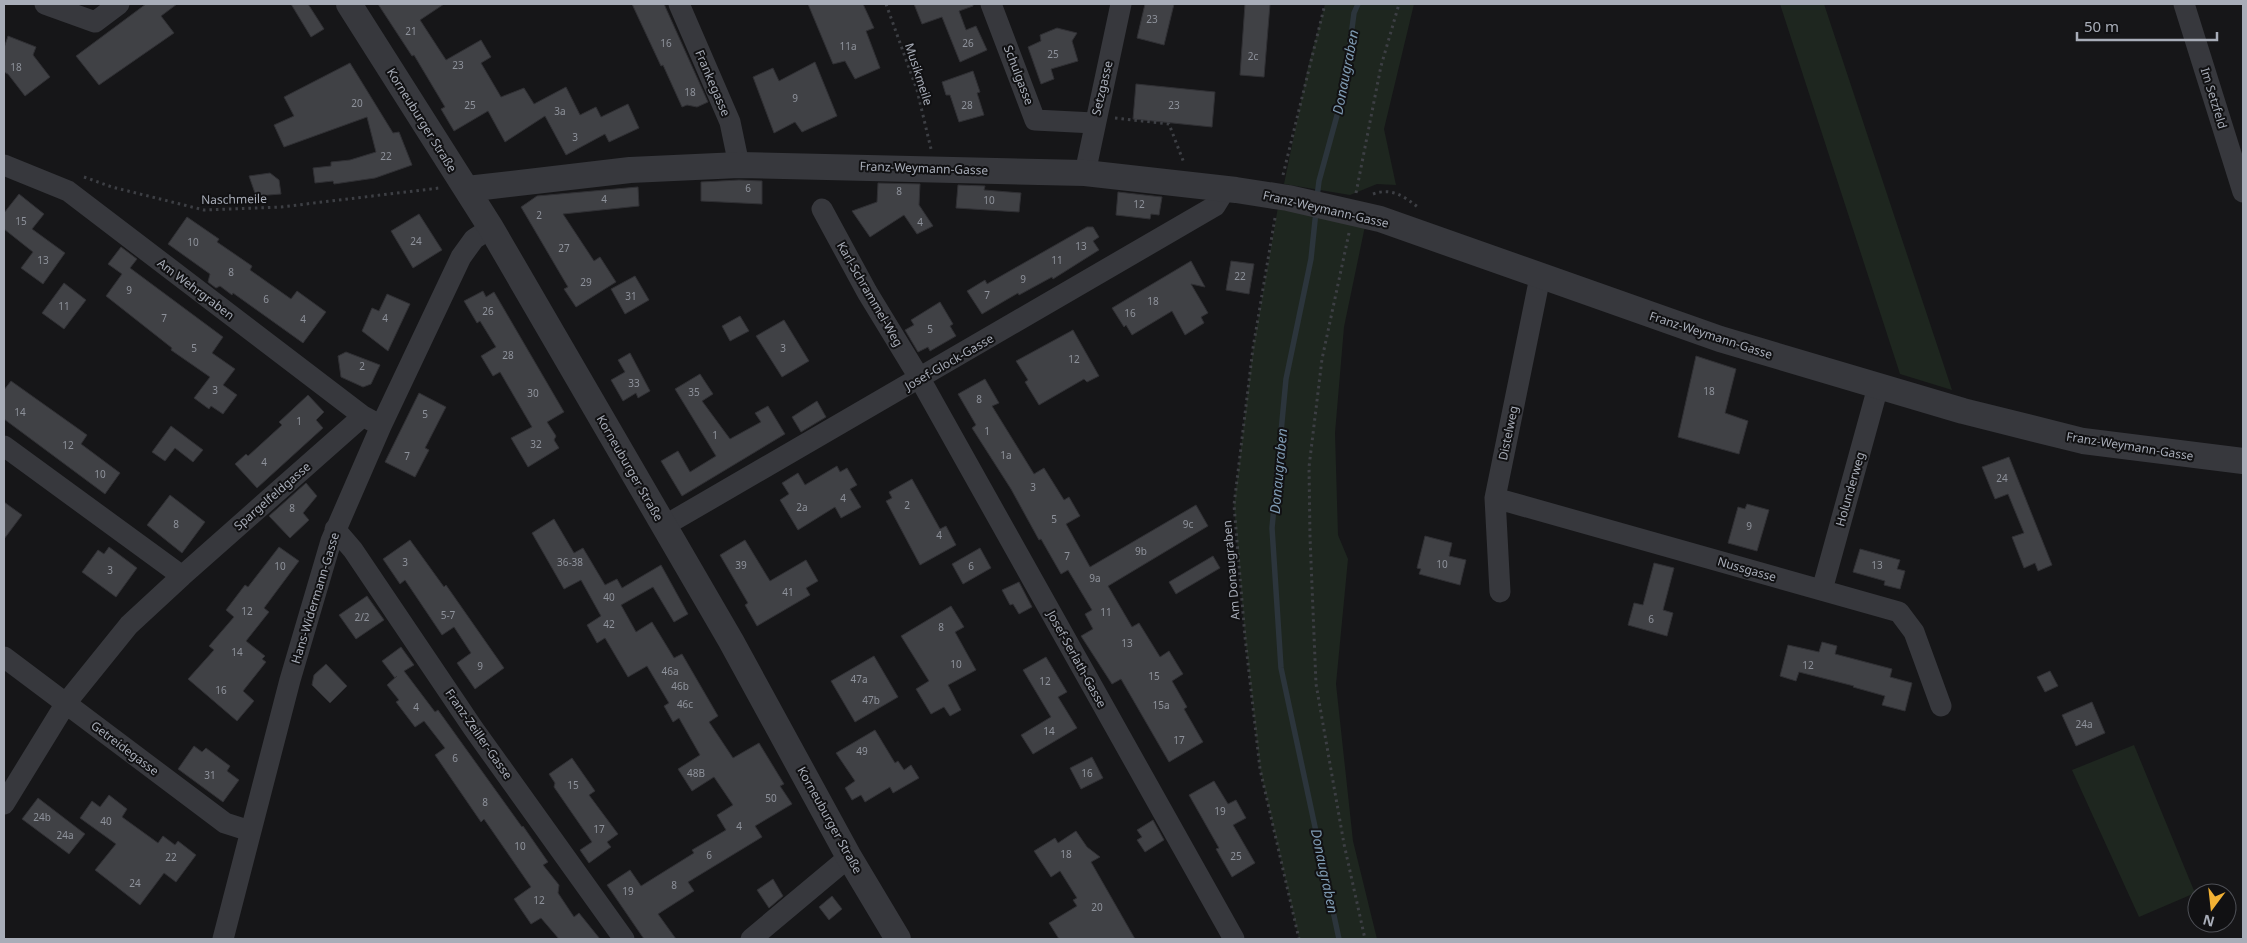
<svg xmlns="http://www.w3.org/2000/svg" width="2247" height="943" font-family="'Noto Sans',sans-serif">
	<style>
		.green { fill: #1e261f }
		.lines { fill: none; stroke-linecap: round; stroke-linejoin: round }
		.stream { stroke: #2c353c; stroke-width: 5.5 }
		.building { fill: #404145; stroke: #303034 }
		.path { stroke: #3d3f44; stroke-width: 3; stroke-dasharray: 2.5 4; stroke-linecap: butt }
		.minor { stroke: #37383d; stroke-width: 21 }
		.tertiary { stroke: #37383d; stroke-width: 26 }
		.labels { text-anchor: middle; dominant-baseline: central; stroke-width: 4; stroke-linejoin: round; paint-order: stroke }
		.number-label { font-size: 10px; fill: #8e929b }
		.street-label { font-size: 12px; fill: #a8adb8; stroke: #111113 }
		.water-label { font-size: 14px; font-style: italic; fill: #7f9bb3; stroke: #111113 }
	</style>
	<rect width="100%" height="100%" fill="#161618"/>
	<path class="green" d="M 1325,4 L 1414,4 L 1384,129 L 1396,185 L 1377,184 L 1350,195 L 1284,184 L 1308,67 Z
		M 1780,4 L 1824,4 L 1952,390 L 1900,374 Z
		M 1278,207 L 1365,226 L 1344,327 L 1335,433 L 1338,535 L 1348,559 L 1336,684 L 1353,841 L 1377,939 L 1299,939 L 1260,769 L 1245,637 L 1234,505 L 1253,348 Z
		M 2134,745 L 2195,893 L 2139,917 L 2072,770 Z"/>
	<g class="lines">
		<path class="stream" d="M 1317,197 L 1319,181 L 1344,90 L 1354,13 L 1358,4
			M 1316,211 L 1311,259 L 1286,379 L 1272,528 L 1281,668 L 1339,939"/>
	</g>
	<path class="building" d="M 146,4 L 177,4 L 161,16 L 174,33 L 99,85 L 76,56 Z
		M 291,4 L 308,4 L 324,29 L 311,37 Z
		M 378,4 L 444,4 L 420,20 L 446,60 L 481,40 L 491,57 L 481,63 L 501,97 L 524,88 L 534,104 L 566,87 L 580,115 L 596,107 L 601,117 L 628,104 L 639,128 L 609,142 L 605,134 L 566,155 L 545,116 L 505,142 L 488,111 L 454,131 L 441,109 L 445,107 L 414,55 L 412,56 Z
		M 632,4 L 664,4 L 708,102 L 697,107 L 687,105 L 682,107 L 663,65 L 661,66 Z
		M 808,4 L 863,4 L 874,28 L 866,31 L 880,68 L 855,79 L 845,61 L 833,64 Z
		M 914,4 L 973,4 L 973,6 L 959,11 L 966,30 L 976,26 L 987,50 L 960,62 L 942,17 L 922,24 Z
		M 1145,4 L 1174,4 L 1164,45 L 1137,38 Z
		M 1245,4 L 1270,4 L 1264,77 L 1240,75 Z
		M 1057,28 L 1077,33 L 1072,41 L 1078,61 L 1051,69 L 1054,79 L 1041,84 L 1028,47 L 1041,41 L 1040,35 Z
		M 8,36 L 36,47 L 33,55 L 50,77 L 25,96 L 8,74 L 4,72 L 4,48 Z
		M 815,62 L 837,116 L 802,132 L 795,122 L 774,133 L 753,77 L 773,68 L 779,81 Z
		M 350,63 L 393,133 L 399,132 L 412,165 L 375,178 L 334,184 L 333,181 L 315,183 L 313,168 L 331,166 L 331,162 L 350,160 L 376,152 L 367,117 L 284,147 L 274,125 L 294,116 L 284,97 Z
		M 973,71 L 980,92 L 977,93 L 984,115 L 959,122 L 950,95 L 946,95 L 942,82 Z
		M 1136,84 L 1215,92 L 1212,127 L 1133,119 Z
		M 270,173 L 279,180 L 281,194 L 256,196 L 249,176 Z
		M 739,180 L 762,181 L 762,204 L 701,201 L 701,182 Z
		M 878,183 L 920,184 L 919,205 L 933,226 L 917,234 L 904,215 L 870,237 L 852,211 L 877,202 Z
		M 958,185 L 985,186 L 984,190 L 1021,193 L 1019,212 L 956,208 Z
		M 638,187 L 639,206 L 563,214 L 594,261 L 600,257 L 616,282 L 576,307 L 564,289 L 568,287 L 521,207 L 537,196 Z
		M 1118,192 L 1162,197 L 1159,215 L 1151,214 L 1150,219 L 1116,215 Z
		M 19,194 L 44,214 L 32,229 L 65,253 L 43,284 L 21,268 L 33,252 L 4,229 L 4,213 Z
		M 419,214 L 442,250 L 413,268 L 391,231 Z
		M 187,217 L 219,239 L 217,242 L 252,266 L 250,270 L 291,299 L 297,291 L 326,312 L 303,343 L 233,293 L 232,295 L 220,286 L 216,288 L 208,282 L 210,274 L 168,244 Z
		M 1087,227 L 1093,227 L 1099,237 L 1093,241 L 1099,250 L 1053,279 L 1052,277 L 1019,295 L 1018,293 L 982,314 L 967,291 L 985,280 L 987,284 Z
		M 121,247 L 137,259 L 130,268 L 223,337 L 212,353 L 235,369 L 223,385 L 237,395 L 223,414 L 211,406 L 209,409 L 194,398 L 210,377 L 171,350 L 172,348 L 106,296 L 122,274 L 108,264 Z
		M 1191,261 L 1205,287 L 1191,284 L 1208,313 L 1201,317 L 1204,323 L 1185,335 L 1172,311 L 1132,335 L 1126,325 L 1124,327 L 1112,308 Z
		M 1231,261 L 1254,264 L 1249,294 L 1226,290 Z
		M 635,276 L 649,300 L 625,314 L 611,289 Z
		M 64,283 L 86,300 L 64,329 L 42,313 Z
		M 483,291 L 486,297 L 494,292 L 564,412 L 547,422 L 556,436 L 554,440 L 559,448 L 528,467 L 511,438 L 532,427 L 500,372 L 493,376 L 481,356 L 496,347 L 480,321 L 477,323 L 464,301 Z
		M 387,294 L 410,304 L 388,351 L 362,331 L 372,308 L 379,311 Z
		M 940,302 L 953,324 L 950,326 L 956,336 L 930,351 L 928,347 L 918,352 L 905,330 L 914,325 L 911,320 Z
		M 740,316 L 749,331 L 730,341 L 722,326 Z
		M 784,320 L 809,361 L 782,377 L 756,336 Z
		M 1073,330 L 1099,376 L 1087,382 L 1084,379 L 1039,405 L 1025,382 L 1028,380 L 1016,361 Z
		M 346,352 L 380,365 L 371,384 L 363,387 L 341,377 L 338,356 Z
		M 630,353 L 650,391 L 638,398 L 636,393 L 623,401 L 611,380 L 625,372 L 618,360 Z
		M 1696,356 L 1736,369 L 1725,413 L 1748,421 L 1739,454 L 1678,437 Z
		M 700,374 L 713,394 L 702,401 L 730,439 L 761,422 L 755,413 L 768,406 L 785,434 L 682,496 L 661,461 L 678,451 L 690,472 L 716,456 L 675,389 Z
		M 985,379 L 999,403 L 992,406 L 1034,474 L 1044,468 L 1064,500 L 1069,497 L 1080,516 L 1066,524 L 1090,567 L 1196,505 L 1208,526 L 1108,586 L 1132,627 L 1139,623 L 1160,657 L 1169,651 L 1183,674 L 1172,681 L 1187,707 L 1184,709 L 1203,742 L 1169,762 L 1121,679 L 1112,684 L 1081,636 L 1093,629 L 1085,614 L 1092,610 L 1068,570 L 1061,574 L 1041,539 L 1039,540 L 1011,489 L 972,428 L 976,425 L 958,394 Z
		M 11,381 L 87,435 L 81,444 L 120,473 L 105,494 L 4,419 L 4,390 Z
		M 419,393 L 446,407 L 425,448 L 429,450 L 415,477 L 385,462 Z
		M 308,395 L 324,412 L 316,420 L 323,428 L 257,488 L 235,464 L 246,454 L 248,456 L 282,425 L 279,422 Z
		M 817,401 L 826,417 L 801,432 L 792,417 Z
		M 171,426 L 203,450 L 193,462 L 175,448 L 165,461 L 152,452 Z
		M 2009,457 L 2052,565 L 2038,571 L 2035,563 L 2024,568 L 2012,537 L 2024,533 L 2008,494 L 1995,499 L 1982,467 Z
		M 837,466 L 840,472 L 847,468 L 857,485 L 850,489 L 861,507 L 841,518 L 835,507 L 798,530 L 780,500 L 789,494 L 782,483 L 798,473 L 805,485 Z
		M 912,479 L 940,529 L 946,526 L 956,545 L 920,565 L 886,501 L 892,498 L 889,492 Z
		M 306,483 L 317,496 L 303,513 L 309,520 L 290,538 L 269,516 Z
		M 170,495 L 205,522 L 182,553 L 147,525 Z
		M 4,502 L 22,515 L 4,539 Z
		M 1747,504 L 1769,510 L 1757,551 L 1728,543 L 1738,507 L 1745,509 Z
		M 554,519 L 574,553 L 583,548 L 605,585 L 617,579 L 622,588 L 661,565 L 688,614 L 674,622 L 653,587 L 621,605 L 636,632 L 652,622 L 674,658 L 682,654 L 718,716 L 709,722 L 733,758 L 759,743 L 784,784 L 780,786 L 792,804 L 755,826 L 762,837 L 688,882 L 694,891 L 658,914 L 676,939 L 644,939 L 607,885 L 630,870 L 641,886 L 694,853 L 692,850 L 726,830 L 717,815 L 733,805 L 714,777 L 692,791 L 678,769 L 700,755 L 679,718 L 673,722 L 664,706 L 669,703 L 647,666 L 628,677 L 605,638 L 597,643 L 587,625 L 601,616 L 581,580 L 564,589 L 532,533 Z
		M 1425,536 L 1452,543 L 1449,556 L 1466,560 L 1460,585 L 1419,574 L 1421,569 L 1417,568 Z
		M 410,540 L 444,587 L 446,585 L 504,668 L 475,689 L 457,663 L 471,653 L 454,627 L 442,635 L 405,580 L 400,584 L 383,559 Z
		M 745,540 L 770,581 L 806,560 L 818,581 L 806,588 L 810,595 L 757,626 L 745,605 L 748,603 L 720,555 Z
		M 109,547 L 137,568 L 116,597 L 82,572 L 98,550 L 104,554 Z
		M 279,547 L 299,561 L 264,608 L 269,612 L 246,641 L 265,656 L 262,659 L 266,662 L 243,691 L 254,701 L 237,721 L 188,679 L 214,650 L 209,646 L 234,617 L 226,610 L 245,585 L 248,587 Z
		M 980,548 L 991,568 L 963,584 L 952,564 Z
		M 1860,549 L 1900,560 L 1897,569 L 1905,571 L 1900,589 L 1884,585 L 1885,581 L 1853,572 Z
		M 1213,556 L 1220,568 L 1176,594 L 1169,582 Z
		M 1654,563 L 1674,568 L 1663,610 L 1673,613 L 1667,636 L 1628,625 L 1634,603 L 1643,605 Z
		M 1019,582 L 1032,607 L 1019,614 L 1013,604 L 1010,605 L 1002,590 Z
		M 367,596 L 384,620 L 356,639 L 339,615 Z
		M 951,606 L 964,627 L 955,632 L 976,670 L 948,685 L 961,710 L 950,716 L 944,707 L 931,714 L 916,689 L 929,681 L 901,636 Z
		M 1822,642 L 1837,646 L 1835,654 L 1892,669 L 1890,677 L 1912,683 L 1905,711 L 1882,705 L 1885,696 L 1853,687 L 1854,686 L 1799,672 L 1796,681 L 1780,676 L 1788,645 L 1819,652 Z
		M 401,647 L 414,665 L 404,671 L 435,712 L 438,710 L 522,827 L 523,826 L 548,862 L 543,865 L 559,885 L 558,893 L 574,917 L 579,913 L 600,939 L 559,939 L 541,918 L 531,924 L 514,899 L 531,887 L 484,819 L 481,822 L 435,755 L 445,748 L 424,721 L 415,727 L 396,702 L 399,700 L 387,685 L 397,676 L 395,678 L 382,661 Z
		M 874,656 L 898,697 L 855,722 L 831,681 Z
		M 1046,657 L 1067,692 L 1058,697 L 1077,728 L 1033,754 L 1021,735 L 1051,717 L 1023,670 Z
		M 326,664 L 347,686 L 330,703 L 312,685 L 314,675 Z
		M 2050,671 L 2058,686 L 2045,692 L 2037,677 Z
		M 2092,702 L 2105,733 L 2076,746 L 2062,715 Z
		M 875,730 L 895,763 L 898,761 L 904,770 L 911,765 L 919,778 L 893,793 L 890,787 L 865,802 L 861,795 L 852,800 L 845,788 L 855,781 L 836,753 Z
		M 194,746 L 202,752 L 206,748 L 230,766 L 227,771 L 239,780 L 223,802 L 178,769 Z
		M 1092,757 L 1103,778 L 1081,789 L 1070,768 Z
		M 572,758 L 595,791 L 589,795 L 618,834 L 607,842 L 611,847 L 589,863 L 580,850 L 592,842 L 554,787 L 555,783 L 549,774 Z
		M 1214,781 L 1228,804 L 1236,800 L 1246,818 L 1233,825 L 1255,863 L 1232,877 L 1216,849 L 1219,848 L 1189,795 Z
		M 109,795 L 127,809 L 122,817 L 158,843 L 163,836 L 175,845 L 178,841 L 196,855 L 176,882 L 164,873 L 140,905 L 95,870 L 116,844 L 80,818 L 92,801 L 100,807 Z
		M 38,798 L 85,834 L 69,854 L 22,819 Z
		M 1153,820 L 1164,840 L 1145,852 L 1137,840 L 1142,837 L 1137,830 Z
		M 1076,831 L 1087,847 L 1100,857 L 1091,862 L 1135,939 L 1059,939 L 1049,923 L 1077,906 L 1073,900 L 1077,898 L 1060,871 L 1051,877 L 1034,851 L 1055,838 L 1058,843 Z
		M 773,879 L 783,896 L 769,908 L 757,890 Z
		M 832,896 L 842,909 L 829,920 L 819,907 Z"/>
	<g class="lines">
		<path class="path" d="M 886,4 L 917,90 L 931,149
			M 1115,118 L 1169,124 L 1184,163
			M 1283,175 L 1325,4
			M 84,177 L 112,187 L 204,210 L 281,207 L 439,188
			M 1356,193 L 1381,66 L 1399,4
			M 1373,194 C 1392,187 1405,197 1419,208
			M 1275,218 L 1253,348 L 1234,505 L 1245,637 L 1260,769 L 1299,939
			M 1349,233 L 1322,359 L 1309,467 L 1310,537 L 1316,684 L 1344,844 L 1365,939"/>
		<path class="minor" d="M 45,4 L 95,22 L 119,4
			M 679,4 L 730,122 L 739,165
			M 991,4 L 1035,120 L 1094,123
			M 2184,4 L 2243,192
			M 4,165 L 68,191 L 363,416 L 374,422
			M 1085,173 L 1121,4
			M 822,209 L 867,292 L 920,379 L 1234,939
			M 4,446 L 182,576
			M 1495,498 L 1899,612 L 1914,632 L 1941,706
			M 664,526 L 1215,206 L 1226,188
			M 335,529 L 353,550 L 473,728 L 624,939
			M 1822,590 L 1878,387
			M 1500,592 L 1495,498 L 1540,277
			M 4,657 L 225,823 L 250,831
			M 4,804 L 66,703 L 129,625 L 182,576 L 363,416
			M 223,939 L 290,680 L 331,541 L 381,426 L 461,257 L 474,239 L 491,228
			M 751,939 L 849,857"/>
		<path class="tertiary" d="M 349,4 L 491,228 L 731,641 L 849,857 L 898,939
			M 467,189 L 630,170 L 739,165 L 1085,173 L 1236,190 L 1288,198 L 1380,219 L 1720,339 L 1963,411 L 2083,441 L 2243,461"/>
	</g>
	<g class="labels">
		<g class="number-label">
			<text x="1152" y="19">23</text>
			<text x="411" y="31">21</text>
			<text x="666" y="43">16</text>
			<text x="968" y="43">26</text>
			<text x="848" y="46">11a</text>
			<text x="1053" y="54">25</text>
			<text x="1253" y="56">2c</text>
			<text x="458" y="65">23</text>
			<text x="16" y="67">18</text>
			<text x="690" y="92">18</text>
			<text x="795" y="98">9</text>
			<text x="357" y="103">20</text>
			<text x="470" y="105">25</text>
			<text x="967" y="105">28</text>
			<text x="1174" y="105">23</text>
			<text x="560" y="111">3a</text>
			<text x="575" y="137">3</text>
			<text x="386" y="156">22</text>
			<text x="748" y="188">6</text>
			<text x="899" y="191">8</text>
			<text x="604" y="199">4</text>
			<text x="989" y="200">10</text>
			<text x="1139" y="204">12</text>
			<text x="539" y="215">2</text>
			<text x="21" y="221">15</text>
			<text x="920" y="222">4</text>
			<text x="416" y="241">24</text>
			<text x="193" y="242">10</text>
			<text x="1081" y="246">13</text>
			<text x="564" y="248">27</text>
			<text x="43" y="260">13</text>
			<text x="1057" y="260">11</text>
			<text x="231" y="272">8</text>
			<text x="1240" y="276">22</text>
			<text x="1023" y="279">9</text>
			<text x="586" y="282">29</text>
			<text x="129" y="290">9</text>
			<text x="987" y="295">7</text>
			<text x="631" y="296">31</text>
			<text x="266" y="299">6</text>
			<text x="1153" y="301">18</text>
			<text x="64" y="306">11</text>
			<text x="488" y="311">26</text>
			<text x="1130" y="313">16</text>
			<text x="164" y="318">7</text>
			<text x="385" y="318">4</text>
			<text x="303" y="319">4</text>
			<text x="930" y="329">5</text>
			<text x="194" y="348">5</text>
			<text x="783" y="348">3</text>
			<text x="508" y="355">28</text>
			<text x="1074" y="359">12</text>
			<text x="362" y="366">2</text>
			<text x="634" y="383">33</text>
			<text x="215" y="390">3</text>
			<text x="1709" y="391">18</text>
			<text x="694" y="392">35</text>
			<text x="533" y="393">30</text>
			<text x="979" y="399">8</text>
			<text x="20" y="412">14</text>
			<text x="425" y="414">5</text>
			<text x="299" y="421">1</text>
			<text x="987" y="431">1</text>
			<text x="715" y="435">1</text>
			<text x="536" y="444">32</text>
			<text x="68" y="445">12</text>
			<text x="1006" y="455">1a</text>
			<text x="407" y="456">7</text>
			<text x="264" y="462">4</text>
			<text x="100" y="474">10</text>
			<text x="2002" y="478">24</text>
			<text x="1033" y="487">3</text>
			<text x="843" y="498">4</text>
			<text x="907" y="505">2</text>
			<text x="802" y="507">2a</text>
			<text x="292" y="508">8</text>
			<text x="1054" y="519">5</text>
			<text x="176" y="524">8</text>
			<text x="1188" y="524">9c</text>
			<text x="1749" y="526">9</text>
			<text x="939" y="535">4</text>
			<text x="1141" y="551">9b</text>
			<text x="1067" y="556">7</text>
			<text x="405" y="562">3</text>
			<text x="570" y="562">36-38</text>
			<text x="1442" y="564">10</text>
			<text x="741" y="565">39</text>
			<text x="1877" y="565">13</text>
			<text x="280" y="566">10</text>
			<text x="971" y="566">6</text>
			<text x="110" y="570">3</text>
			<text x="1095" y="578">9a</text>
			<text x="788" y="592">41</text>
			<text x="609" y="597">40</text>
			<text x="247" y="611">12</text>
			<text x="1106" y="612">11</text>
			<text x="448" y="615">5-7</text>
			<text x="362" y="617">2/2</text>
			<text x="1651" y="619">6</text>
			<text x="609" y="624">42</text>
			<text x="941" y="627">8</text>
			<text x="1127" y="643">13</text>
			<text x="237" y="652">14</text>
			<text x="956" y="664">10</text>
			<text x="1808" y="665">12</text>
			<text x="480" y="666">9</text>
			<text x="670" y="671">46a</text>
			<text x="1154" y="676">15</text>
			<text x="859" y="679">47a</text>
			<text x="1045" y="681">12</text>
			<text x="680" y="686">46b</text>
			<text x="221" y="690">16</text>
			<text x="871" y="700">47b</text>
			<text x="685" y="704">46c</text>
			<text x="1161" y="705">15a</text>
			<text x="416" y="707">4</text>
			<text x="2084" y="724">24a</text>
			<text x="1049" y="731">14</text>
			<text x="1179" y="740">17</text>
			<text x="862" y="751">49</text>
			<text x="455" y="758">6</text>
			<text x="696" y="773">48B</text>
			<text x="1087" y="773">16</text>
			<text x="210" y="775">31</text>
			<text x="573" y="785">15</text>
			<text x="771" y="798">50</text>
			<text x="485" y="802">8</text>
			<text x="1220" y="811">19</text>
			<text x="42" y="817">24b</text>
			<text x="106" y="821">40</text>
			<text x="739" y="826">4</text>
			<text x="599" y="829">17</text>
			<text x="65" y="835">24a</text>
			<text x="520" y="846">10</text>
			<text x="1066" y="854">18</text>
			<text x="709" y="855">6</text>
			<text x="1236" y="856">25</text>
			<text x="171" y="857">22</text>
			<text x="135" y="883">24</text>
			<text x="674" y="885">8</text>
			<text x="628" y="891">19</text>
			<text x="539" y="900">12</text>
			<text x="1097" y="907">20</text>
		</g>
		<g class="street-label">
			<text transform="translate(919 74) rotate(72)">Musikmeile</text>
			<text transform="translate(1019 75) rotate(69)">Schulgasse</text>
			<text transform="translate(713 83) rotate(67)">Frankegasse</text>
			<text transform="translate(1102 88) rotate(-77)">Setzgasse</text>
			<text transform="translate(2214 98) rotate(73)">Im Setzfeld</text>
			<text transform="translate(422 120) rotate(58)">Korneuburger Straße</text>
			<text transform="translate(924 168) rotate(2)">Franz-Weymann-Gasse</text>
			<text transform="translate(234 199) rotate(-1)">Naschmeile</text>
			<text transform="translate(1326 209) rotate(13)">Franz-Weymann-Gasse</text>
			<text transform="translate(196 289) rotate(37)">Am Wehrgraben</text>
			<text transform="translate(870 294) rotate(60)">Karl-Schrammel-Weg</text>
			<text transform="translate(1711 335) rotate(18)">Franz-Weymann-Gasse</text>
			<text transform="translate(949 362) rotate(-30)">Josef-Glock-Gasse</text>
			<text transform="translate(1508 433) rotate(-78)">Distelweg</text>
			<text transform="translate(2130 446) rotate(9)">Franz-Weymann-Gasse</text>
			<text transform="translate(630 468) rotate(60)">Korneuburger Straße</text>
			<text transform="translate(1850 489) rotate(-74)">Holunderweg</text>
			<text transform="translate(272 496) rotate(-41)">Spargelfeldgasse</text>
			<text transform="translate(1747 569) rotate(16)">Nussgasse</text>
			<text transform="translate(1231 570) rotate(-95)">Am Donaugraben</text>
			<text transform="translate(315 598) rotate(-73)">Hans-Widermann-Gasse</text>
			<text transform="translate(1077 659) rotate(61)">Josef-Serlath-Gasse</text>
			<text transform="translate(479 734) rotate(55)">Franz-Zeiller-Gasse</text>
			<text transform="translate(125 748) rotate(37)">Getreidegasse</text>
			<text transform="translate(830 820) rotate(61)">Korneuburger Straße</text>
		</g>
		<g class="water-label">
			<text transform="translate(1345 72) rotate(-79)">Donaugraben</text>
			<text transform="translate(1278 471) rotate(-85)">Donaugraben</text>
			<text transform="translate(1325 871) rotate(78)">Donaugraben</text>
		</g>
	</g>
	<rect width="2247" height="943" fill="none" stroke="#a8adb8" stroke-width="10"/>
	<g transform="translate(2212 908) rotate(195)"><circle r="24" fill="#111113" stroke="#4d4f55"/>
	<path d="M0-4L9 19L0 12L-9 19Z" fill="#f2b134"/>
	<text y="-8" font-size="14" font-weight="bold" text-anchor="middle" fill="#a8adb8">N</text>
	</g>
	<path d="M2077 32v8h140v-8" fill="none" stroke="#a8adb8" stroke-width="2.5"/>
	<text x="2084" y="32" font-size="15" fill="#a8adb8" stroke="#111113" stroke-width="4" paint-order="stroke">50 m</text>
</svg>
